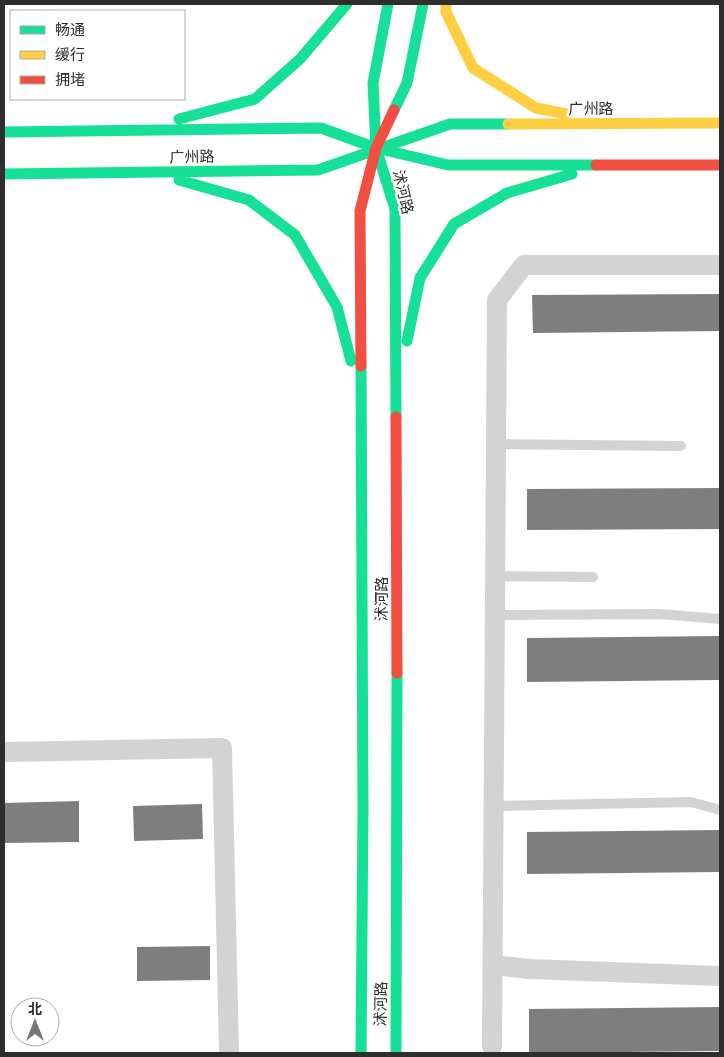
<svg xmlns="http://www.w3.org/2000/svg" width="724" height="1057" font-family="Cabin,'Noto Sans SC',sans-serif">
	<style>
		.building { fill: #7e7e7e }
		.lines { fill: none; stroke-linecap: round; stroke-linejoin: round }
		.lane { stroke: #d3d3d3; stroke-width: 10 }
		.street { stroke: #d3d3d3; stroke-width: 20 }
		.fast { stroke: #16e098; stroke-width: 11 }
		.slow { stroke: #ffcf43; stroke-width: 11 }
		.jam { stroke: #f24e42; stroke-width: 11 }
		.labels { text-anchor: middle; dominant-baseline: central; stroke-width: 5; stroke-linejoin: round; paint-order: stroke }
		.street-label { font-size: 15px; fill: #2e2e2e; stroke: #fff }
	</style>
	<rect width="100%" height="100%" fill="#fff"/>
	<path class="building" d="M 720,294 L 720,331 L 533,333 L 532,295 Z
		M 720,488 L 720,529 L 527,530 L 527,489 Z
		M 720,636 L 720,680 L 527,682 L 527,638 Z
		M 79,801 L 79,842 L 4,843 L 4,803 Z
		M 202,804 L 203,839 L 134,841 L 133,806 Z
		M 720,830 L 720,872 L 527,874 L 527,832 Z
		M 210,946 L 210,980 L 137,981 L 137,947 Z
		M 720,1007 L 720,1051 L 529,1053 L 529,1009 Z"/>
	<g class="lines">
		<path class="lane" d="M 496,444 L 681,446
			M 495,576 L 593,577
			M 495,615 L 659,614 L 720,619
			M 494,806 L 691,802 L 720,810"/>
		<path class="street" d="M 4,752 L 222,748 L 229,1053
			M 493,965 L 529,969 L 720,976
			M 492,1046 L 497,300 L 524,265 L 720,265"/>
		<path class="fast" d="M 388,4 L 373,83 L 376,148 L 395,209 L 396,417
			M 394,110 L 407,83 L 423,4
			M 179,119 L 255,99 L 300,59 L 347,4
			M 4,132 L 321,128 L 376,148 L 448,165 L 596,165
			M 4,174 L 318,170 L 450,124 L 508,124
			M 179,180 L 249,200 L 295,235 L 337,307 L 351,361
			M 407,341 L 420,278 L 454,224 L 507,193 L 572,174
			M 361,366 L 363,810 L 361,1053
			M 396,1053 L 397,673"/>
		<path class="slow" d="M 446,4 L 446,12 L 473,68 L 536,108 L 567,114
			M 508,124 L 720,123"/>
		<path class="jam" d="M 596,165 L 720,165
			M 361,366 L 360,211 L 376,148 L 394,110
			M 396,417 L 397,673"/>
	</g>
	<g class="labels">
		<g class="street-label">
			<text x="591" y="109">广州路</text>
			<text transform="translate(192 157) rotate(-1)">广州路</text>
			<text transform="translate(403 192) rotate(77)">沭河路</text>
			<text transform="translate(382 599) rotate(-90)">沭河路</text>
			<text transform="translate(381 1004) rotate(-89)">沭河路</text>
		</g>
	</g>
	<rect width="724" height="1057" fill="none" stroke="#2e2e2e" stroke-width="10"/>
	<rect x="10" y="10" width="175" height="90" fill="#ffffff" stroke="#ababab"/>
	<rect x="20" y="26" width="25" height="8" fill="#16e098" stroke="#ababab"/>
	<text x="55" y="35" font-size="15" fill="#2e2e2e">畅通</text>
	<rect x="20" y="51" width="25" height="8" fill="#ffcf43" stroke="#ababab"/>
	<text x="55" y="60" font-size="15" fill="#2e2e2e">缓行</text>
	<rect x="20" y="76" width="25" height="8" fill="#f24e42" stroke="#ababab"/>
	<text x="55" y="85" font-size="15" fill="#2e2e2e">拥堵</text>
	<g transform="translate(35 1022)"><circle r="24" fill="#ffffff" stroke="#ababab"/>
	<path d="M0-4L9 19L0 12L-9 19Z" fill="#777777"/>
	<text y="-8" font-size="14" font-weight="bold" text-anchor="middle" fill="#2e2e2e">北</text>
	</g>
</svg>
